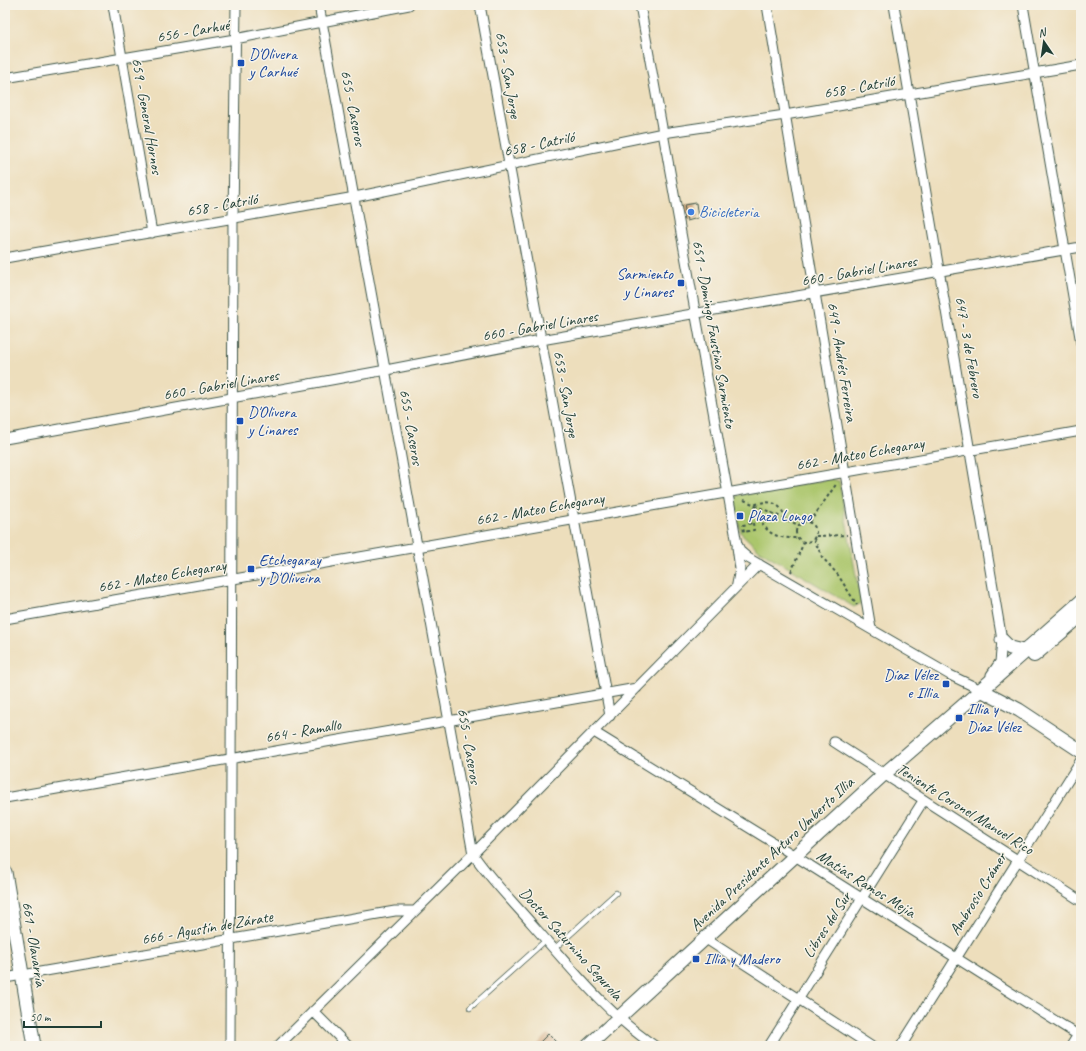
<svg xmlns="http://www.w3.org/2000/svg" width="1086" height="1051" font-family="Caveat,sans-serif">
	<style>
		.green { fill: #abc66c; stroke: #658250 }
		.building { fill: #cd9d6d }
		.lines { fill: none; stroke-linecap: round; stroke-linejoin: round }
		.lane-casing { stroke: #3e5548; stroke-width: 6 }
		.street-casing { stroke: #3e5548; stroke-width: 11 }
		.secondary-casing { stroke: #3e5548; stroke-width: 15 }
		.primary-casing { stroke: #3e5548; stroke-width: 16 }
		.path { stroke: #3e5548; stroke-width: 2; stroke-dasharray: 3 3; stroke-linecap: butt }
		.lane { stroke: #fff; stroke-width: 4.5 }
		.street { stroke: #fff; stroke-width: 9 }
		.secondary { stroke: #fff; stroke-width: 13 }
		.primary { stroke: #fff; stroke-width: 14 }
		.transit-dot { fill: #1a4fb4; stroke: #f7f3e8; stroke-width: 1.5 }
		.shop-dot { fill: #3f7fe0; stroke: #f7f3e8; stroke-width: 1.5 }
		.labels { text-anchor: middle; dominant-baseline: central; stroke-width: 3; stroke-linejoin: round; paint-order: stroke }
		.street-label { font-size: 16px; fill: #1f3d34; stroke: #f7f3e8 }
		.transit-label { font-size: 16px; fill: #164399; stroke: #f7f3e8; text-anchor: start }
		.shop-label { font-size: 16px; fill: #366cbe; stroke: #f7f3e8; text-anchor: start }
	</style>
	<rect width="100%" height="100%" fill="#f7f3e8"/>
	<filter id="ink" filterUnits="userSpaceOnUse"><feTurbulence type="fractalNoise" baseFrequency=".025" numOctaves="2"/><feDisplacementMap in="SourceGraphic" scale="8" xChannelSelector="R" yChannelSelector="G"/><feConvolveMatrix kernelMatrix="1 2 1 2 8 2 1 2 1" color-interpolation-filters="sRGB"/></filter>
	<filter id="wash" filterUnits="userSpaceOnUse"><feTurbulence type="fractalNoise" baseFrequency=".012" numOctaves="4" result="noise"/><feDisplacementMap in="SourceGraphic" scale="16" xChannelSelector="R" yChannelSelector="G"/><feGaussianBlur stdDeviation="0.9" result="paint"/><feColorMatrix in="noise" values="0 0 0 0 0 0 0 0 0 0 0 0 0 0 0 0 0 1.4 0 .05"/><feComposite in="paint" operator="in"/></filter>
	<g filter="url(#wash)">
		<rect width="100%" height="100%" fill="#eddebc"/>
		<path class="green" d="M 831,479 L 839,481 L 861,603 L 854,607 L 759,550 L 741,533 L 734,500 L 738,495 Z"/>
		<g id="blocks">
			<path class="building" d="M 696,203 L 698,218 L 687,221 L 684,205 Z
				M 548,1034 L 560,1046 L 536,1046 Z"/>
		</g>
	</g>
	<g filter="url(#ink)">
		<use href="#blocks" fill-opacity="0" stroke="#3e5548" stroke-width="1"/>
		<g class="lines">
			<g class="lane-casing">
				<path id="lane" d="M 554,949 L 616,893
					M 470,1008 L 546,940"/>
			</g>
			<g class="street-casing">
				<path id="street" d="M 113,5 L 152,233
					M 319,5 L 473,854 C 490,879 512,901 532,924 C 570,967 607,1014 655,1046
					M 480,5 L 610,716
					M 640,5 L 737,544 L 741,552 L 748,558 L 950,675 L 981,690 L 984,686
					M 767,5 L 871,629
					M 894,5 L 1002,640 L 1000,662 L 991,675
					M 1023,5 L 1081,343
					M 5,78 L 235,39 L 409,5
					M 5,258 L 355,197 L 663,133 L 785,115 L 1081,65
					M 5,439 L 386,370 L 541,340 L 1081,247
					M 737,547 L 740,569 L 737,584
					M 5,619 L 1081,431
					M 594,732 L 795,856 L 1081,1037
					M 834,742 L 1081,901
					M 5,798 L 637,688
					M 706,939 L 871,1046
					M 5,978 L 395,911 L 414,911
					M 313,1011 L 348,1046
					M 230,1046 L 233,219 L 236,5
					M 278,1046 L 473,854 L 759,564
					M 769,1046 L 923,801
					M 901,1046 L 1081,760
					M 1071,1046 L 1081,1030"/>
			</g>
			<g class="secondary-casing">
				<path id="secondary" d="M 1002,640 L 1010,648 L 1023,651
					M 5,872 L 34,1046
					M 588,1046 L 883,775 L 981,690 L 1019,710 L 1081,751"/>
			</g>
			<g class="primary-casing">
				<path id="primary" d="M 1034,655 L 1081,615
					M 981,690 L 1081,602"/>
			</g>
			<path class="path" d="M 744,500 L 798,525
				M 785,519 C 782,502 768,499 754,505 C 764,530 769,539 798,538
				M796 532a10 10 0 1 1 20 0a10 10 0 1 1-20 0Z
				M 810,522 L 837,483
				M 753,523 L 754,530 L 744,532 L 743,525 Z
				M 816,536 L 847,535
				M 814,539 L 822,557 L 838,575 L 857,605
				M 791,572 L 804,542"/>
			<use href="#lane" class="lane"/>
			<use href="#street" class="street"/>
			<use href="#secondary" class="secondary"/>
			<use href="#primary" class="primary"/>
		</g>
	</g>
	<g class="transit-dot">
		<rect x="237" y="59" width="8" height="8" rx="2"/>
		<rect x="677" y="279" width="8" height="8" rx="2"/>
		<rect x="236" y="417" width="8" height="8" rx="2"/>
		<rect x="736" y="512" width="8" height="8" rx="2"/>
		<rect x="247" y="565" width="8" height="8" rx="2"/>
		<rect x="942" y="680" width="8" height="8" rx="2"/>
		<rect x="955" y="714" width="8" height="8" rx="2"/>
		<rect x="692" y="955" width="8" height="8" rx="2"/>
	</g>
	<circle class="shop-dot" cx="691" cy="212" r="4"/>
	<g class="labels">
		<g class="street-label">
			<text transform="translate(193 31) rotate(-10)">656 - Carhué</text>
			<text transform="translate(508 75) rotate(80)">653 - San Jorge</text>
			<text transform="translate(859 87) rotate(-10)">658 - Catriló</text>
			<text transform="translate(353 108) rotate(79)">655 - Caseros</text>
			<text transform="translate(147 116) rotate(80)">659 - General Hornos</text>
			<text transform="translate(539 144) rotate(-12)">658 - Catriló</text>
			<text transform="translate(222 205) rotate(-10)">658 - Catriló</text>
			<text transform="translate(859 271) rotate(-10)">660 - Gabriel Linares</text>
			<text transform="translate(540 326) rotate(-10)">660 - Gabriel Linares</text>
			<text transform="translate(714 334) rotate(80)">651 - Domingo Faustino Sarmiento</text>
			<text transform="translate(969 347) rotate(80)">647 - 3 de Febrero</text>
			<text transform="translate(842 362) rotate(81)">649 - Andrés Ferreira</text>
			<text transform="translate(221 385) rotate(-10)">660 - Gabriel Linares</text>
			<text transform="translate(566 394) rotate(80)">653 - San Jorge</text>
			<text transform="translate(411 427) rotate(80)">655 - Caseros</text>
			<text transform="translate(860 454) rotate(-10)">662 - Mateo Echegaray</text>
			<text transform="translate(540 509) rotate(-10)">662 - Mateo Echegaray</text>
			<text transform="translate(162 576) rotate(-10)">662 - Mateo Echegaray</text>
			<text transform="translate(303 731) rotate(-10)">664 - Ramallo</text>
			<text transform="translate(469 746) rotate(80)">655 - Caseros</text>
			<text transform="translate(965 809) rotate(32)">Teniente Coronel Manuel Rico</text>
			<text transform="translate(772 854) rotate(-43)">Avenida Presidente Arturo Umberto Illia</text>
			<text transform="translate(866 884) rotate(32)">Matías Ramos Mejía</text>
			<text transform="translate(978 894) rotate(-58)">Ambrosio Crámer</text>
			<text transform="translate(827 925) rotate(-57)">Libres del Sur</text>
			<text transform="translate(207 928) rotate(-10)">666 - Agustín de Zárate</text>
			<text transform="translate(34 944) rotate(81)">661 - Olavarría</text>
			<text transform="translate(571 944) rotate(48)">Doctor Saturnino Segurola</text>
		</g>
		<g class="transit-label">
			<text x="249" y="54">D'Olivera<tspan x="249" dy="18">y Carhué</tspan></text>
			<text x="673" y="274" text-anchor="end">Sarmiento<tspan x="673" dy="18">y Linares</tspan></text>
			<text x="248" y="412">D'Olivera<tspan x="248" dy="18">y Linares</tspan></text>
			<text x="748" y="516">Plaza Longo</text>
			<text x="259" y="560">Etchegaray<tspan x="259" dy="18">y D'Oliveira</tspan></text>
			<text x="938" y="675" text-anchor="end">Díaz Vélez<tspan x="938" dy="18">e Illia</tspan></text>
			<text x="967" y="709">Illia y<tspan x="967" dy="18">Díaz Vélez</tspan></text>
			<text x="704" y="959">Illia y Madero</text>
		</g>
		<g class="shop-label">
			<text x="699" y="212">Bicicleteria</text>
		</g>
	</g>
	<rect width="1086" height="1051" fill="none" stroke="#f7f3e8" stroke-width="20"/>
	<g transform="translate(1044 42) rotate(347)" stroke="#f7f3e8" stroke-width="3" paint-order="stroke">
	<path d="M0-3L7 15L0 10L-7 15Z" fill="#1f3d34"/>
	<text y="-6" font-size="11" font-weight="bold" text-anchor="middle" fill="#1f3d34">N</text>
	</g>
	<path d="M24 1021v6h77v-6" fill="none" stroke="#1f3d34" stroke-width="2"/>
	<text x="30" y="1021" font-size="12" fill="#1f3d34" stroke="#f7f3e8" stroke-width="3" paint-order="stroke">50 m</text>
</svg>
